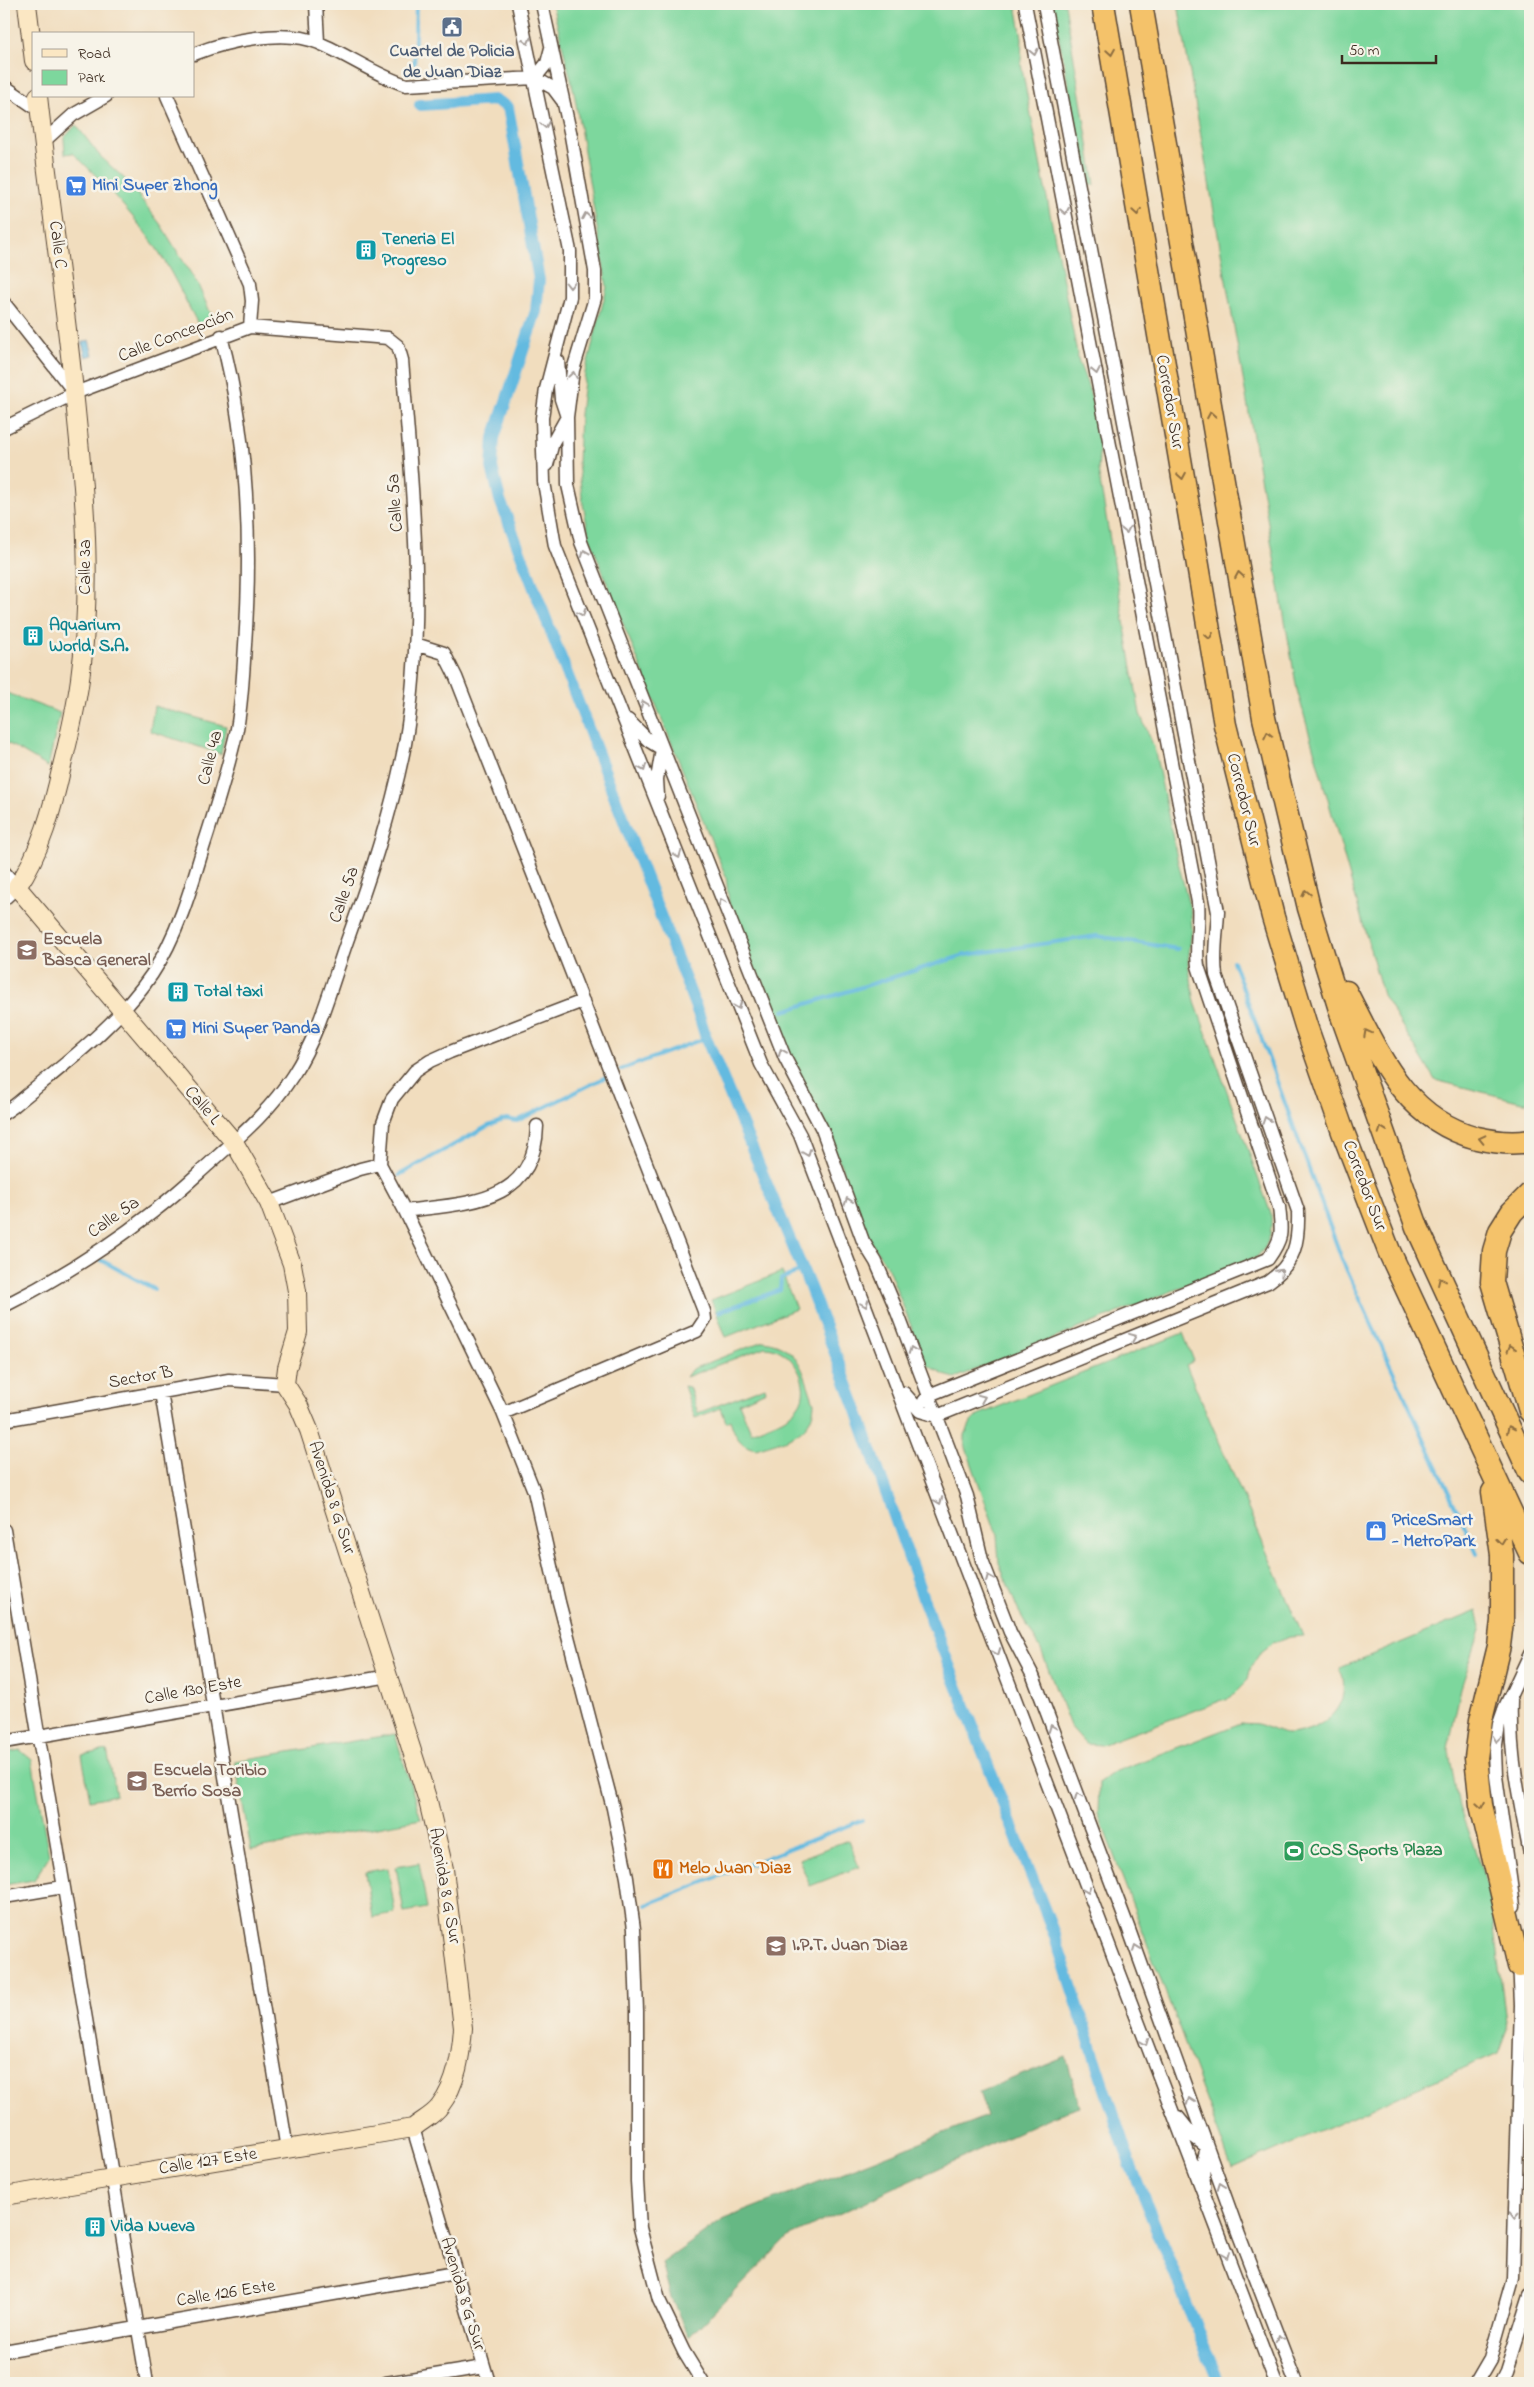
<svg xmlns="http://www.w3.org/2000/svg" width="1534" height="2387" font-family="'Indie Flower',sans-serif">
	<style>
		.green { fill: #7dd79d; stroke: #5c805e }
		.forest { fill: #66b884; stroke: #507151 }
		.water { fill: #64bae0; stroke: #50727f }
		.lines { fill: none; stroke-linecap: round; stroke-linejoin: round }
		.stream { stroke: #64bae0; stroke-width: 4 }
		.canal { stroke: #64bae0; stroke-width: 12 }
		.street-casing { stroke: #564536; stroke-width: 15 }
		.secondary-casing { stroke: #564536; stroke-width: 20 }
		.highway-casing { stroke: #564536; stroke-width: 25 }
		.street { stroke: #fff; stroke-width: 12 }
		.secondary { stroke: #fbe7c3; stroke-width: 18 }
		.highway { stroke: #f4c26a; stroke-width: 22 }
		.oneway { stroke: #a79f9a }
		.oneway2 { stroke: #8e6e40 }
		.labels { text-anchor: middle; dominant-baseline: central; stroke-width: 5; stroke-linejoin: round; paint-order: stroke }
		.service-label { font-size: 18px; font-weight: bold; fill: #4e5e75; stroke: #f7f3e8 }
		.shop-label { font-size: 18px; font-weight: bold; fill: #366cbe; stroke: #f7f3e8; text-anchor: start }
		.culture-label { font-size: 18px; font-weight: bold; fill: #0d838f; stroke: #f7f3e8; text-anchor: start }
		.street-label { font-size: 18px; fill: #3b2a1e; stroke: #f7f3e8 }
		.education-label { font-size: 18px; font-weight: bold; fill: #785e54; stroke: #f7f3e8; text-anchor: start }
		.leisure-label { font-size: 18px; font-weight: bold; fill: #27864d; stroke: #f7f3e8; text-anchor: start }
		.food-label { font-size: 18px; font-weight: bold; fill: #c56008; stroke: #f7f3e8; text-anchor: start }
	</style>
	<rect width="100%" height="100%" fill="#f7f3e8"/>
	<filter id="ink" filterUnits="userSpaceOnUse"><feTurbulence type="fractalNoise" baseFrequency=".02" numOctaves="2"/><feDisplacementMap in="SourceGraphic" scale="10" xChannelSelector="R" yChannelSelector="G"/><feConvolveMatrix kernelMatrix="1 2 1 2 8 2 1 2 1" color-interpolation-filters="sRGB"/></filter>
	<filter id="wash" filterUnits="userSpaceOnUse"><feTurbulence type="fractalNoise" baseFrequency=".0096" numOctaves="4" result="noise"/><feDisplacementMap in="SourceGraphic" scale="20" xChannelSelector="R" yChannelSelector="G"/><feGaussianBlur stdDeviation="1.12" result="paint"/><feColorMatrix in="noise" values="0 0 0 0 0 0 0 0 0 0 0 0 0 0 0 0 0 1.4 0 .05"/><feComposite in="paint" operator="in"/></filter>
	<g filter="url(#wash)">
		<rect width="100%" height="100%" fill="#f1ddbe"/>
		<path class="green" d="M 552,4 L 1016,4 L 1022,38 L 1021,64 L 1079,363 C 1094,397 1102,433 1098,470 L 1140,714 L 1154,747 L 1177,858 L 1191,913 L 1192,929 L 1188,963 L 1195,1002 L 1271,1214 C 1272,1233 1270,1243 1257,1257 L 955,1378 L 944,1375 L 926,1364 L 888,1268 L 869,1239 L 825,1124 L 791,1061 L 729,904 L 726,877 L 615,604 L 589,536 L 583,504 L 578,463 L 580,414 L 585,373 L 607,287 L 574,92 Z
			M 1052,4 L 1065,4 L 1095,185 L 1088,185 Z
			M 1178,4 L 1530,4 L 1530,1102 L 1522,1102 L 1435,1080 L 1383,995 L 1297,690 Z
			M 76,125 L 100,156 L 128,182 L 161,225 L 198,285 L 215,323 L 200,328 C 185,300 171,269 153,243 C 129,210 102,181 73,153 L 65,154 L 64,138 Z
			M 4,692 L 60,713 L 48,767 L 4,741 Z
			M 154,706 L 226,726 L 221,754 L 150,731 Z
			M 782,1272 L 796,1309 L 726,1337 L 711,1300 Z
			M 1183,1333 L 1194,1361 L 1186,1365 L 1303,1636 L 1290,1637 L 1273,1643 L 1260,1653 L 1251,1667 L 1248,1680 L 1231,1697 L 1101,1745 L 1086,1744 L 1070,1726 L 1041,1650 L 1018,1610 L 999,1563 L 997,1535 L 965,1445 L 965,1435 L 971,1422 L 978,1415 Z
			M 764,1341 C 801,1347 803,1373 814,1403 C 813,1436 783,1440 756,1449 C 739,1446 735,1435 730,1420 L 726,1422 L 721,1408 L 695,1418 L 684,1386 L 689,1387 L 698,1413 L 765,1387 L 766,1391 L 739,1403 L 751,1432 C 767,1425 788,1420 798,1406 C 814,1386 792,1347 765,1347 L 686,1377 L 692,1369 Z
			M 1477,1611 L 1481,1627 L 1461,1688 L 1448,1748 L 1459,1807 L 1489,1890 L 1507,2029 L 1498,2053 L 1232,2169 L 1098,1813 L 1099,1783 L 1114,1772 L 1241,1723 C 1246,1724 1252,1723 1257,1724 C 1268,1726 1279,1735 1290,1734 C 1326,1730 1354,1704 1340,1668 Z
			M 395,1734 L 421,1819 L 251,1850 L 235,1761 Z
			M 20,1750 L 32,1760 L 49,1856 L 34,1880 L 4,1885 L 4,1753 Z
			M 107,1750 L 116,1795 L 90,1800 L 82,1755 Z
			M 848,1840 L 859,1867 L 810,1886 L 799,1859 Z
			M 419,1863 L 427,1908 L 404,1912 L 396,1867 Z
			M 388,1868 L 395,1913 L 372,1917 L 365,1872 Z"/>
		<path class="forest" d="M 1066,2057 L 1080,2107 L 1053,2116 L 788,2237 L 689,2337 L 671,2298 L 662,2263 L 724,2219 L 987,2116 L 979,2092 Z"/>
		<path class="water" d="M 89,340 L 93,355 L 86,357 L 82,343 Z"/>
		<g class="lines">
			<path class="stream" d="M 414,70 L 416,4
				M 1233,961 L 1343,1262 L 1477,1554
				M 784,1011 L 965,955 L 1097,936 L 1178,949
				M 620,1070 L 706,1038
				M 399,1175 L 488,1126 L 506,1119 L 517,1121 L 606,1077
				M 101,1260 L 154,1289
				M 718,1312 L 780,1290 L 781,1279 L 803,1270
				M 646,1905 L 862,1820"/>
			<path class="canal" d="M 420,105 L 495,100 L 508,107 L 539,280 L 536,311 L 494,438 L 492,467 L 500,500 L 700,1018 L 706,1038 L 809,1285 L 858,1413 L 924,1601 L 1054,1934 L 1130,2164 L 1219,2383"/>
		</g>
	</g>
	<g filter="url(#ink)">
		<g class="lines">
			<g class="street-casing">
				<path id="street" d="M 316,4 L 318,42
					M 518,4 L 570,251 L 570,297 L 546,389 L 542,418 L 544,482 L 555,546 L 761,1064 L 800,1135 L 1276,2383
					M 542,4 L 571,136 L 595,271 L 595,298 L 573,370 L 567,417 L 568,485 L 581,542 L 785,1058 L 822,1129 L 863,1241 L 876,1262 L 894,1304 L 967,1496 L 982,1560 L 1010,1632 L 1033,1676 L 1128,1927 L 1239,2235 L 1296,2383
					M 194,54 C 226,41 285,28 319,43 C 348,55 375,75 406,85 L 535,78 L 553,88 L 562,100
					M 535,78 L 547,63 L 551,48
					M 4,86 L 39,110
					M 167,96 L 250,284 L 252,301 L 250,327
					M 43,142 L 73,115 L 106,96
					M 4,303 L 75,393
					M 4,428 L 75,393 L 250,327 L 388,338 L 398,346 L 402,360 C 412,487 427,617 405,744 C 392,811 370,877 347,941 C 331,986 319,1035 293,1075 C 271,1110 239,1137 209,1164 C 191,1180 173,1197 154,1211 C 108,1247 56,1280 4,1306
					M 547,465 L 553,442 L 567,417 L 561,399 L 558,361
					M 415,644 L 444,653 L 456,677 L 704,1311 L 705,1319 L 697,1331 L 503,1413
					M 628,720 L 649,741 L 662,749
					M 658,796 L 657,779 L 662,749
					M 4,872 L 17,887 L 4,899
					M 583,1001 L 450,1052 L 430,1061 L 415,1071 L 392,1099 L 383,1123 L 380,1164 L 405,1211 L 503,1413 L 534,1491 L 559,1602 L 613,1808 L 627,1878 L 634,1929 L 637,2011 L 637,2181 L 640,2228 L 659,2300 L 684,2352 L 703,2383
					M 4,1113 L 14,1106 C 63,1065 116,1027 152,974 C 177,936 190,892 203,848 C 215,811 227,772 236,734 C 242,705 243,674 245,645 C 252,542 248,436 221,336
					M 269,1203 L 360,1169 L 380,1164
					M 405,1211 C 465,1203 535,1205 537,1126
					M 161,1392 L 287,2149
					M 904,1393 L 920,1411 L 937,1416 L 1268,1282 C 1295,1263 1299,1243 1298,1211 L 1216,975 C 1213,954 1217,934 1218,912 L 1044,4
					M 924,1401 L 929,1395 L 1268,1259 C 1283,1238 1282,1233 1279,1207 L 1198,966 C 1195,945 1200,924 1198,902 L 1025,4
					M 4,1420 L 229,1380 L 285,1384
					M 4,1530 L 147,2383
					M 1511,1701 C 1509,1753 1520,1803 1530,1854
					M 4,1742 L 389,1676
					M 4,1897 L 63,1887
					M 1514,1906 L 1496,1776 L 1495,1751 L 1499,1724 L 1505,1707 L 1530,1654
					M 1178,2117 L 1194,2137 L 1207,2147
					M 413,2128 L 489,2383
					M 1204,2187 L 1203,2163 L 1207,2147
					M 4,2351 L 455,2273
					M 386,2383 L 484,2367
					M 1476,2383 L 1490,2359 L 1513,2278 L 1521,2005 L 1519,1960
					M 1500,2383 L 1506,2371 L 1530,2295"/>
			</g>
			<g class="secondary-casing">
				<path id="secondary" d="M 27,4 L 34,61
					M 4,2196 L 413,2128 C 421,2121 434,2115 440,2106 C 457,2084 461,2054 463,2028 L 444,1869 L 428,1801 L 309,1430 L 298,1404 L 285,1384 L 287,1368 L 298,1332 L 297,1291 L 292,1264 L 269,1203 L 234,1142 L 17,887 C 41,852 53,807 62,766 C 69,738 76,708 80,679 C 92,593 86,507 77,421 C 67,313 50,205 38,96"/>
			</g>
			<g class="highway-casing">
				<path id="highway" d="M 1103,4 L 1225,725 L 1273,917 L 1306,1026 L 1343,1132 L 1389,1251 L 1530,1553
					M 1141,4 L 1264,718 L 1309,908 L 1342,1016 L 1417,1227 L 1530,1473
					M 1346,992 C 1378,1053 1404,1119 1477,1138 C 1494,1142 1513,1144 1530,1141
					M 1530,1194 L 1512,1212 L 1500,1231 L 1494,1251 L 1492,1282 L 1530,1411
					M 1493,1492 L 1502,1555 L 1502,1621 L 1499,1646 L 1481,1720 L 1476,1758 L 1481,1805 L 1519,1966"/>
			</g>
			<use href="#street" class="street"/>
			<use href="#secondary" class="secondary"/>
			<use href="#highway" class="highway"/>
		</g>
		<defs><path id="oneway-chevron" d="M-2-3.5L2.5 0L-2 3.5" fill="none" stroke-width="1.6" stroke-linecap="round" stroke-linejoin="round" transform="scale(1.25)"/></defs>
		<g class="oneway">
			<use href="#oneway-chevron" transform="translate(527 41) rotate(76)"/>
			<use href="#oneway-chevron" transform="translate(1034 52) rotate(79)"/>
			<use href="#oneway-chevron" transform="translate(545 125) rotate(79)"/>
			<use href="#oneway-chevron" transform="translate(1065 211) rotate(79)"/>
			<use href="#oneway-chevron" transform="translate(586 216) rotate(-100)"/>
			<use href="#oneway-chevron" transform="translate(570 285) rotate(90)"/>
			<use href="#oneway-chevron" transform="translate(1096 371) rotate(79)"/>
			<use href="#oneway-chevron" transform="translate(573 375) rotate(-81)"/>
			<use href="#oneway-chevron" transform="translate(1126 530) rotate(79)"/>
			<use href="#oneway-chevron" transform="translate(585 553) rotate(-112)"/>
			<use href="#oneway-chevron" transform="translate(582 613) rotate(68)"/>
			<use href="#oneway-chevron" transform="translate(644 704) rotate(-111)"/>
			<use href="#oneway-chevron" transform="translate(643 768) rotate(68)"/>
			<use href="#oneway-chevron" transform="translate(678 855) rotate(68)"/>
			<use href="#oneway-chevron" transform="translate(722 902) rotate(-112)"/>
			<use href="#oneway-chevron" transform="translate(738 1006) rotate(68)"/>
			<use href="#oneway-chevron" transform="translate(782 1052) rotate(-113)"/>
			<use href="#oneway-chevron" transform="translate(1266 1120) rotate(-109)"/>
			<use href="#oneway-chevron" transform="translate(807 1153) rotate(69)"/>
			<use href="#oneway-chevron" transform="translate(848 1201) rotate(-110)"/>
			<use href="#oneway-chevron" transform="translate(1280 1272) rotate(-46)"/>
			<use href="#oneway-chevron" transform="translate(865 1304) rotate(69)"/>
			<use href="#oneway-chevron" transform="translate(1133 1337) rotate(-22)"/>
			<use href="#oneway-chevron" transform="translate(912 1350) rotate(-111)"/>
			<use href="#oneway-chevron" transform="translate(982 1398) rotate(-22)"/>
			<use href="#oneway-chevron" transform="translate(939 1501) rotate(69)"/>
			<use href="#oneway-chevron" transform="translate(989 1578) rotate(-112)"/>
			<use href="#oneway-chevron" transform="translate(997 1652) rotate(69)"/>
			<use href="#oneway-chevron" transform="translate(1052 1728) rotate(-111)"/>
			<use href="#oneway-chevron" transform="translate(1497 1739) rotate(98)"/>
			<use href="#oneway-chevron" transform="translate(1078 1796) rotate(-111)"/>
			<use href="#oneway-chevron" transform="translate(1087 1890) rotate(69)"/>
			<use href="#oneway-chevron" transform="translate(1136 1948) rotate(-110)"/>
			<use href="#oneway-chevron" transform="translate(1145 2042) rotate(69)"/>
			<use href="#oneway-chevron" transform="translate(1190 2101) rotate(-110)"/>
			<use href="#oneway-chevron" transform="translate(1221 2186) rotate(-110)"/>
			<use href="#oneway-chevron" transform="translate(1515 2215) rotate(92)"/>
			<use href="#oneway-chevron" transform="translate(1226 2255) rotate(69)"/>
			<use href="#oneway-chevron" transform="translate(1279 2338) rotate(-111)"/>
		</g>
		<g class="oneway2">
			<use href="#oneway-chevron" transform="translate(1111 52) rotate(81)"/>
			<use href="#oneway-chevron" transform="translate(1137 212) rotate(81)"/>
			<use href="#oneway-chevron" transform="translate(1211 415) rotate(-100)"/>
			<use href="#oneway-chevron" transform="translate(1182 476) rotate(80)"/>
			<use href="#oneway-chevron" transform="translate(1239 575) rotate(-100)"/>
			<use href="#oneway-chevron" transform="translate(1209 636) rotate(80)"/>
			<use href="#oneway-chevron" transform="translate(1268 735) rotate(-103)"/>
			<use href="#oneway-chevron" transform="translate(1306 893) rotate(-103)"/>
			<use href="#oneway-chevron" transform="translate(1367 1033) rotate(-118)"/>
			<use href="#oneway-chevron" transform="translate(1382 1130) rotate(-109)"/>
			<use href="#oneway-chevron" transform="translate(1482 1139) rotate(-167)"/>
			<use href="#oneway-chevron" transform="translate(1441 1281) rotate(-115)"/>
			<use href="#oneway-chevron" transform="translate(1511 1348) rotate(-107)"/>
			<use href="#oneway-chevron" transform="translate(1510 1429) rotate(-115)"/>
			<use href="#oneway-chevron" transform="translate(1501 1541) rotate(83)"/>
			<use href="#oneway-chevron" transform="translate(1481 1805) rotate(80)"/>
		</g>
	</g>
	<defs>
		<g id="civic-square" transform="scale(1.125)"><rect x="-9" y="-9" width="18" height="18" rx="4" fill="#5c6f8a" stroke="#f7f3e8"/><path d="M-.6-6.5H3V-4.5H.6V-3L4-1V1h2V6H-6V1h2V-1L-.6-3ZM-1.2 2.5V6h2.4V2.5Z" fill="#fff"/></g>
		<g id="supermarket-square" transform="scale(1.125)"><rect x="-9" y="-9" width="18" height="18" rx="4" fill="#3f7fe0" stroke="#f7f3e8"/><path d="M-6-5.5h2.5l.6 2H6L4.5 2H-2.5L-4.4-4H-6ZM-1.5 3.2a1.3 1.3 0 1 0 .1 0ZM3 3.2a1.3 1.3 0 1 0 .1 0Z" fill="#fff"/></g>
		<g id="building-square" transform="scale(1.125)"><rect x="-9" y="-9" width="18" height="18" rx="4" fill="#0f9aa8" stroke="#f7f3e8"/><path d="M-4-6H4V6H1V3H-1V6H-4ZM-2.5-4.3h1.7v1.8h-1.7ZM.8-4.3h1.7v1.8H.8ZM-2.5-1h1.7V.8h-1.7ZM.8-1h1.7V.8H.8Z" fill="#fff"/></g>
		<g id="school-square" transform="scale(1.125)"><rect x="-9" y="-9" width="18" height="18" rx="4" fill="#8d6e63" stroke="#f7f3e8"/><path d="M0-5L7-2L0 1L-7-2ZM-4 1L0 2.5L4 1V4Q0 6-4 4Z" fill="#fff"/></g>
		<g id="shop-square" transform="scale(1.125)"><rect x="-9" y="-9" width="18" height="18" rx="4" fill="#3f7fe0" stroke="#f7f3e8"/><path d="M-5-2.5h2.3a2.7 3.5 0 0 1 5.4 0H5L5.5 6h-11ZM-1.5-2.5h3a1.5 2.3 0 0 0-3 0Z" fill="#fff"/></g>
		<g id="stadium-square" transform="scale(1.125)"><rect x="-9" y="-9" width="18" height="18" rx="4" fill="#2e9e5b" stroke="#f7f3e8"/><path d="M0-5a6.5 5 0 1 0 0 10a6.5 5 0 1 0 0-10ZM-3.5-1.8h7v3.6h-7Z" fill="#fff"/></g>
		<g id="restaurant-square" transform="scale(1.125)"><rect x="-9" y="-9" width="18" height="18" rx="4" fill="#e8710a" stroke="#f7f3e8"/><path d="M-5-6h1v4h1v-4h1v4h1v-4h1v5L-1.5 .5V6h-2V.5L-5-1ZM5-6V6H3V1.5H1.5Q1.5-4 5-6Z" fill="#fff"/></g>
	</defs>
	<g fill-rule="evenodd">
		<use href="#civic-square" x="452" y="27"/>
		<use href="#supermarket-square" x="76" y="186"/>
		<use href="#building-square" x="366" y="250"/>
		<use href="#building-square" x="33" y="636"/>
		<use href="#school-square" x="27" y="950"/>
		<use href="#building-square" x="178" y="992"/>
		<use href="#supermarket-square" x="176" y="1029"/>
		<use href="#shop-square" x="1376" y="1531"/>
		<use href="#school-square" x="137" y="1781"/>
		<use href="#stadium-square" x="1294" y="1851"/>
		<use href="#restaurant-square" x="663" y="1869"/>
		<use href="#school-square" x="776" y="1946"/>
		<use href="#building-square" x="95" y="2227"/>
	</g>
	<g class="labels">
		<g class="service-label">
			<text x="452" y="52">Cuartel de Policia<tspan x="452" dy="21">de Juan Diaz</tspan></text>
		</g>
		<g class="shop-label">
			<text x="92" y="186">Mini Super Zhong</text>
			<text x="192" y="1029">Mini Super Panda</text>
			<text x="1392" y="1521">PriceSmart<tspan x="1392" dy="21">- MetroPark</tspan></text>
		</g>
		<g class="culture-label">
			<text x="382" y="240">Teneria El<tspan x="382" dy="21">Progreso</tspan></text>
			<text x="49" y="626">Aquarium<tspan x="49" dy="21">World, S.A.</tspan></text>
			<text x="194" y="992">Total taxi</text>
			<text x="111" y="2227">Vida Nueva</text>
		</g>
		<g class="street-label">
			<text transform="translate(57 245) rotate(83)">Calle C</text>
			<text transform="translate(176 336) rotate(-21)">Calle Concepción</text>
			<text transform="translate(1169 402) rotate(80)">Corredor Sur</text>
			<text transform="translate(396 503) rotate(-94)">Calle 5a</text>
			<text transform="translate(86 567) rotate(-90)">Calle 3a</text>
			<text transform="translate(211 758) rotate(-76)">Calle 4a</text>
			<text transform="translate(1243 800) rotate(76)">Corredor Sur</text>
			<text transform="translate(345 895) rotate(-71)">Calle 5a</text>
			<text transform="translate(202 1106) rotate(49)">Calle L</text>
			<text transform="translate(1364 1186) rotate(69)">Corredor Sur</text>
			<text transform="translate(114 1218) rotate(-35)">Calle 5a</text>
			<text transform="translate(141 1378) rotate(-10)">Sector B</text>
			<text transform="translate(331 1498) rotate(72)">Avenida 8 G Sur</text>
			<text transform="translate(193 1691) rotate(-10)">Calle 130 Este</text>
			<text transform="translate(444 1886) rotate(80)">Avenida 8 G Sur</text>
			<text transform="translate(208 2162) rotate(-9)">Calle 127 Este</text>
			<text transform="translate(226 2294) rotate(-9)">Calle 126 Este</text>
			<text transform="translate(462 2294) rotate(73)">Avenida 8 G Sur</text>
		</g>
		<g class="education-label">
			<text x="43" y="940">Escuela<tspan x="43" dy="21">Basca General</tspan></text>
			<text x="153" y="1771">Escuela Toribio<tspan x="153" dy="21">Berrío Sosa</tspan></text>
			<text x="792" y="1946">I.P.T. Juan Diaz</text>
		</g>
		<g class="leisure-label">
			<text x="1310" y="1851">COS Sports Plaza</text>
		</g>
		<g class="food-label">
			<text x="679" y="1869">Melo Juan Diaz</text>
		</g>
	</g>
	<rect width="1534" height="2387" fill="none" stroke="#f7f3e8" stroke-width="20"/>
	<rect x="32" y="32" width="162" height="65" fill="#f7f3e8" stroke="#aca397"/>
	<rect x="42" y="49" width="25" height="8" fill="#fbe7c3" stroke="#aca397"/>
	<text x="78" y="58" font-size="15" fill="#3b2a1e">Road</text>
	<rect x="42" y="70" width="25" height="15" fill="#7dd79d" stroke="#aca397"/>
	<text x="78" y="82" font-size="15" fill="#3b2a1e">Park</text>
	<path d="M1342 55v8h94v-8" fill="none" stroke="#3b2a1e" stroke-width="2.5"/>
	<text x="1349" y="55" font-size="15" fill="#3b2a1e" stroke="#f7f3e8" stroke-width="4" paint-order="stroke">50 m</text>
</svg>
